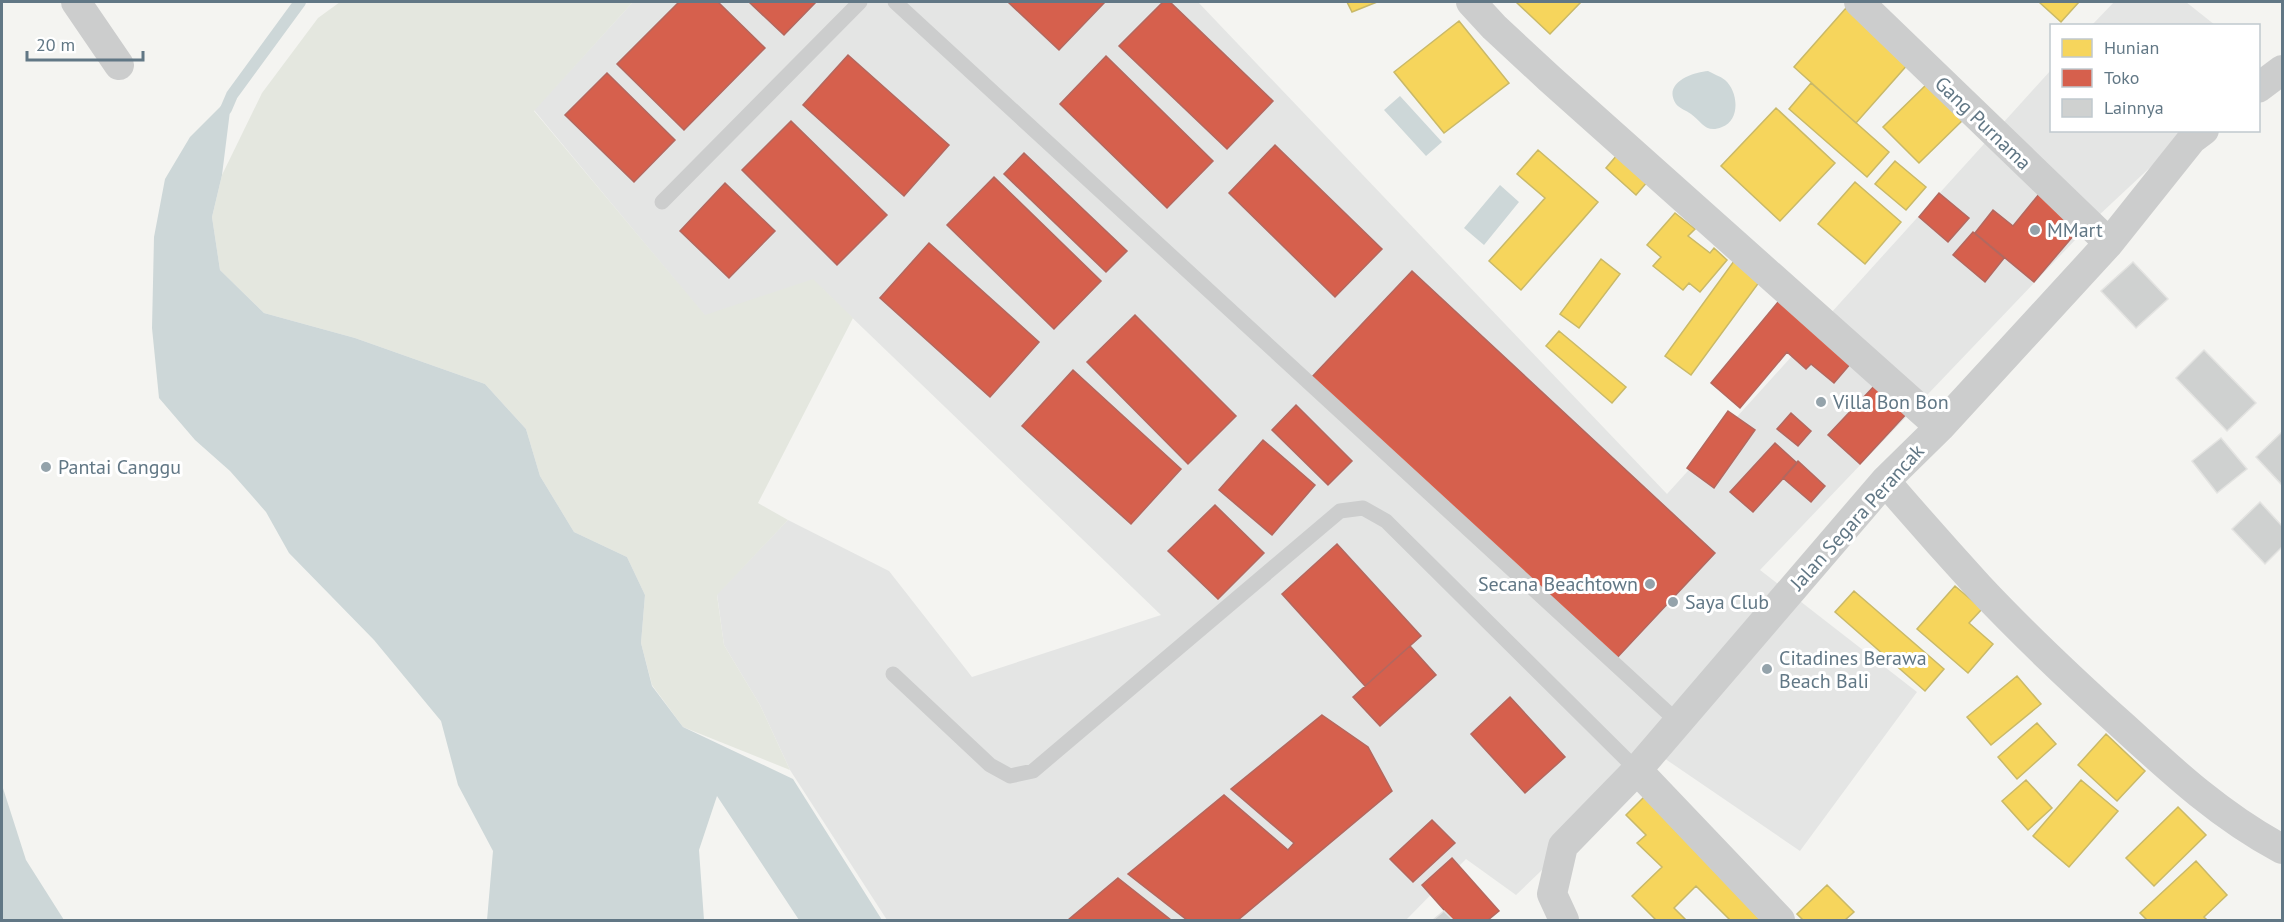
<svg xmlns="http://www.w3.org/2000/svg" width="2284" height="922" font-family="'PT Sans',sans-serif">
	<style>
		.built { fill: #e4e5e4 }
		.green { fill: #e4e7df }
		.water { fill: #cdd7d8 }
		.homes { fill: #f6d55c; stroke: #c9b968; stroke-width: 1.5 }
		.shops { fill: #d6604d; stroke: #b3675e; stroke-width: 1.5 }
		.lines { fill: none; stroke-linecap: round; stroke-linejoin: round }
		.stream { stroke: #cdd7d8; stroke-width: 12 }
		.building { fill: #cfd1d0; stroke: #e3e3e1; stroke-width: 1.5 }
		.lane { stroke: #cccdcd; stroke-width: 15 }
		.street { stroke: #cccdcd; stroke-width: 30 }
		.poi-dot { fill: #94a3ab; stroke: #fff; stroke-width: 2 }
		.labels { text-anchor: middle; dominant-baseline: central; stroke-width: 6; stroke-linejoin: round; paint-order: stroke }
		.street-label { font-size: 20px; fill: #617785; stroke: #fff }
		.poi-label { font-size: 20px; fill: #617785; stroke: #fff; text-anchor: start }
	</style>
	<rect width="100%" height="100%" fill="#f4f4f1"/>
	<path class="built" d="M 633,2 L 1198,2 L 1667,494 L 2051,70 L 2052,130 L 2189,131 L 2097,217 L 1760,570 L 1917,692 L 1800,851 L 1661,756 L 1516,895 L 1466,859 L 1406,920 L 887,920 L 790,770 L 760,705 L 724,645 L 717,594 L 788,520 L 889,571 L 972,677 L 1161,615 L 813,280 L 705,316 L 534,110 Z
		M 2114,2 L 2186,2 L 2215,25 L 2092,25 Z"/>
	<path class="green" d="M 340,2 L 633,2 L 534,111 L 705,315 L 813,279 L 853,318 L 758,503 L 788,520 L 717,595 L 724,645 L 760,705 L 790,770 L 683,727 L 652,685 L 641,643 L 645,595 L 627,557 L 574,532 L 540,476 L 526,429 L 485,384 L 355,338 L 264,313 L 220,270 L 212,217 L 222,175 L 262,93 L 318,18 Z"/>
	<path class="water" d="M 1708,71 C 1713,74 1720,76 1725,80 C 1738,91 1741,120 1722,127 C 1706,134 1702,122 1691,114 C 1686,110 1680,109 1676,104 C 1662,83 1693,72 1708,71 Z
		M 232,95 L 222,175 L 212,217 L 220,270 L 264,313 L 355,338 L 485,384 L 526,429 L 540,476 L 574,532 L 627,557 L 645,595 L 641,643 L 652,686 L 683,727 L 793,779 L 882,920 L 799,920 L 717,796 L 699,850 L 704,920 L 487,920 L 493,851 L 458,785 L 441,721 L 374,640 L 289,553 L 266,512 L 230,471 L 195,440 L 159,398 L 152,328 L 154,237 L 165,179 L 190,137 Z
		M 1400,96 L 1442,142 L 1426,156 L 1384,110 Z
		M 1500,185 L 1519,202 L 1484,245 L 1464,228 Z
		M 2,785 L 26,860 L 64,920 L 2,920 Z"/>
	<path class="homes" d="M 1347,2 L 1377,2 L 1352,12 Z
		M 1516,2 L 1581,2 L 1550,34 Z
		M 2039,2 L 2079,2 L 2061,22 Z
		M 1846,8 L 1909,63 L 1856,123 L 1794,67 Z
		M 1459,21 L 1509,83 L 1444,133 L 1394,72 Z
		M 1931,80 L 1966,117 L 1919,163 L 1883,127 Z
		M 1811,83 L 1889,152 L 1867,177 L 1789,109 Z
		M 1776,108 L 1835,163 L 1780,221 L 1721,166 Z
		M 1623,148 L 1654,174 L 1636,195 L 1606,168 Z
		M 1538,150 L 1598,202 L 1521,290 L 1489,261 L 1545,198 L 1517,174 Z
		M 1895,161 L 1926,187 L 1906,210 L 1875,184 Z
		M 1855,182 L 1901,222 L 1865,264 L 1818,224 Z
		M 1675,213 L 1695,229 L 1688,236 L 1710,253 L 1714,248 L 1727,260 L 1700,292 L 1689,283 L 1683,290 L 1653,266 L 1661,257 L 1647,245 Z
		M 1601,259 L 1620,274 L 1579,328 L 1560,314 Z
		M 1734,261 L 1760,281 L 1691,375 L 1665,356 Z
		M 1559,331 L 1626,387 L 1612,403 L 1546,346 Z
		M 1955,586 L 1982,609 L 1969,623 L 1993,644 L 1968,673 L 1917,629 Z
		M 1854,591 L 1944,669 L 1925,691 L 1835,612 Z
		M 2017,676 L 2041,704 L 1991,745 L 1967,717 Z
		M 2037,723 L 2056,744 L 2017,779 L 1998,757 Z
		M 2106,734 L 2145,771 L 2117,801 L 2078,765 Z
		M 2026,780 L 2052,808 L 2028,830 L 2002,801 Z
		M 2081,780 L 2118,811 L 2069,867 L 2033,836 Z
		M 1645,796 L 1768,920 L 1730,920 L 1696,886 L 1674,908 L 1686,920 L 1656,920 L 1632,896 L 1662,867 L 1637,843 L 1646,835 L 1626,815 Z
		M 2178,807 L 2206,835 L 2154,886 L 2126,858 Z
		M 2196,861 L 2227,895 L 2204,917 L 2207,920 L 2147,920 L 2140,913 Z
		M 1827,885 L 1854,912 L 1845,920 L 1803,920 L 1797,914 Z"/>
	<path class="shops" d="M 679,2 L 718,2 L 765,48 L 684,130 L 617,64 Z
		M 749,2 L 816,2 L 784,35 Z
		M 1008,2 L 1105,2 L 1059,50 Z
		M 1163,2 L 1170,2 L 1273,101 L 1227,149 L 1119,46 Z
		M 848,55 L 949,145 L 904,196 L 803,105 Z
		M 1106,56 L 1213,161 L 1167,208 L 1060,104 Z
		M 607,73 L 675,140 L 634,182 L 565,115 Z
		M 791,121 L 887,215 L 837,265 L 742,170 Z
		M 1275,145 L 1382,249 L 1335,297 L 1229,193 Z
		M 1024,153 L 1127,251 L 1106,272 L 1004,174 Z
		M 994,177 L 1101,281 L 1054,329 L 947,225 Z
		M 725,183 L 775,231 L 729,278 L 680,231 Z
		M 2044,188 L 2085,222 L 2034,282 L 1975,233 L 1993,210 L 2013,226 Z
		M 1939,193 L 1969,218 L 1948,242 L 1919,217 Z
		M 1973,232 L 2004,258 L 1985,282 L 1953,255 Z
		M 929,243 L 1039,342 L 990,397 L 880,298 Z
		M 1412,271 L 1715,553 L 1614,661 L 1311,378 Z
		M 1783,296 L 1857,356 L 1834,383 L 1811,364 L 1806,369 L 1787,352 L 1740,408 L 1711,383 Z
		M 1135,315 L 1236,416 L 1188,464 L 1087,362 Z
		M 1073,370 L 1181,469 L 1131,524 L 1022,426 Z
		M 1877,383 L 1908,412 L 1860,464 L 1828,435 Z
		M 1296,405 L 1352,461 L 1328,485 L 1272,430 Z
		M 1728,411 L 1755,430 L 1714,488 L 1687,468 Z
		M 1791,413 L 1811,431 L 1798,446 L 1777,429 Z
		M 1263,440 L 1315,485 L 1272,535 L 1219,490 Z
		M 1775,443 L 1797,463 L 1753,512 L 1730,492 Z
		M 1798,461 L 1825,486 L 1811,502 L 1783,478 Z
		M 1215,505 L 1264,553 L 1218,599 L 1168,551 Z
		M 1337,544 L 1421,636 L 1365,686 L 1282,594 Z
		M 1410,646 L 1436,675 L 1380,726 L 1353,697 Z
		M 1510,697 L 1565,757 L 1525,793 L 1471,734 Z
		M 1322,715 L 1368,747 L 1392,791 L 1238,920 L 1187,920 L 1128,874 L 1224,795 L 1288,850 L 1294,843 L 1231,789 Z
		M 1432,820 L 1455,843 L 1413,882 L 1390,859 Z
		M 1452,858 L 1499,911 L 1488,920 L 1453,920 L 1422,885 Z
		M 1118,878 L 1171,920 L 1068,920 Z"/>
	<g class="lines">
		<path class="stream" d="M 226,109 L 232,95 L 300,2"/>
	</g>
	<path class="building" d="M 2133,262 L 2168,299 L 2136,328 L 2101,291 Z
		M 2204,350 L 2256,403 L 2227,431 L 2176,378 Z
		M 2282,432 L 2282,485 L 2256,457 Z
		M 2221,438 L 2247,469 L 2217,493 L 2192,461 Z
		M 2260,502 L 2282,526 L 2282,547 L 2265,564 L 2232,529 Z
		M 1444,911 L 1453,920 L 1433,920 Z"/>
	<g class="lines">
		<path class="lane" d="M 895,2 L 1678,722
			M 662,202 L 860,2
			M 893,674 L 990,765 L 1010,776 L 1033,771 L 1340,511 L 1363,508 L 1386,521 L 1637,770"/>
		<path class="street" d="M 76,2 L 119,65
			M 1471,2 L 1494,27 L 1550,79 L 1940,427
			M 1859,2 L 2109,243
			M 2258,88 L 2282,70
			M 1885,481 C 1916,517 1947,552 1979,587 C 2025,636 2074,682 2124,727 C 2174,773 2222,817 2282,849
			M 1637,770 L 1780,920
			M 1564,920 L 1552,894 L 1563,846 L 1637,770 L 1885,481 L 1940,427 L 2109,243 L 2192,139 L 2204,130"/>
	</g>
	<g class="poi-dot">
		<circle cx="2035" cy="230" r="6"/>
		<circle cx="1821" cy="402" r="6"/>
		<circle cx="46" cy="467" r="6"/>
		<circle cx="1650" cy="584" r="6"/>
		<circle cx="1673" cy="602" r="6"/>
		<circle cx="1767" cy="669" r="6"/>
	</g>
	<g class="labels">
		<g class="street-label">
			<text transform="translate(1983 123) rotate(44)">Gang Purnama</text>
			<text transform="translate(1857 517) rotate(-48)">Jalan Segara Perancak</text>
		</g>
		<g class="poi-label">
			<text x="2047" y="230">MMart</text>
			<text x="1833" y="402">Villa Bon Bon</text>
			<text x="58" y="467">Pantai Canggu</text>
			<text x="1638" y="584" text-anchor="end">Secana Beachtown</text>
			<text x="1685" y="602">Saya Club</text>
			<text x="1779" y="658">Citadines Berawa<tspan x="1779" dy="23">Beach Bali</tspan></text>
		</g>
	</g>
	<rect width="2284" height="922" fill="none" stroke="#617785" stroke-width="6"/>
	<rect x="2050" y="24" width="210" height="108" fill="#ffffff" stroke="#c0c9ce" stroke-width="1.5"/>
	<rect x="2062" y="39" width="30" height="18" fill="#f6d55c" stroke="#c0c9ce" stroke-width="1.5"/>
	<text x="2104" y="54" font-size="18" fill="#617785">Hunian</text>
	<rect x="2062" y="69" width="30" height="18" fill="#d6604d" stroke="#c0c9ce" stroke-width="1.5"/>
	<text x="2104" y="84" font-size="18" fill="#617785">Toko</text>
	<rect x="2062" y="99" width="30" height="18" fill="#cfd1d0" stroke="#c0c9ce" stroke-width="1.5"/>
	<text x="2104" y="114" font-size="18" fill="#617785">Lainnya</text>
	<path d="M27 51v9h116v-9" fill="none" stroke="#617785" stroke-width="3"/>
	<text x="36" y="51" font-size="18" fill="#617785" stroke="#ffffff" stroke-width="4.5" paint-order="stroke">20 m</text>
</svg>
